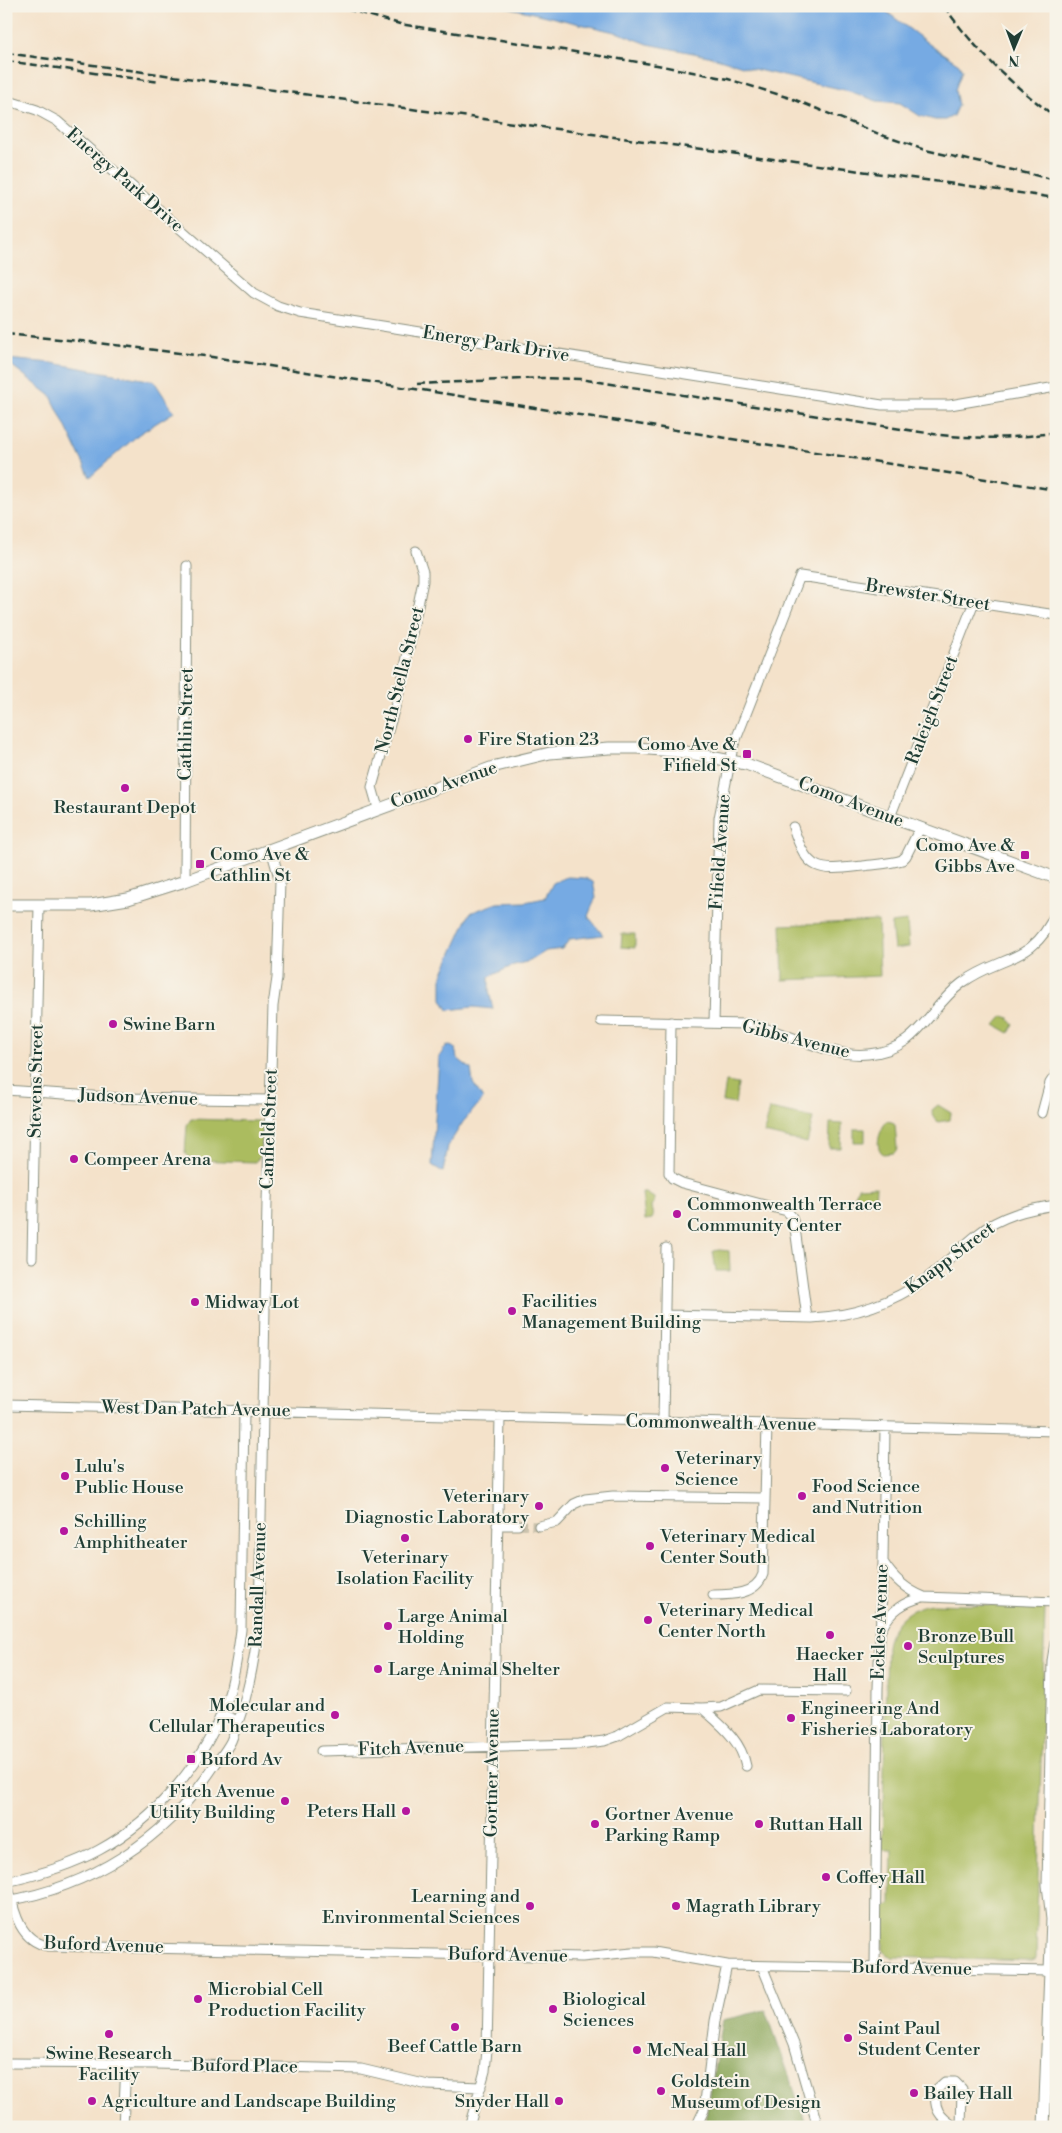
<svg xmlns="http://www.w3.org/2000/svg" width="1062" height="2133" font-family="'Libre Bodoni',serif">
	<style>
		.green { fill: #abbc5f; stroke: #657c4a }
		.forest { fill: #88a456; stroke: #547045 }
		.water { fill: #76aae3; stroke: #4a748c }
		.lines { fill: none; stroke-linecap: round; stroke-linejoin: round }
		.minor-tunnel { stroke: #c9c1ac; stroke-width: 9; stroke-dasharray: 9 4.5; stroke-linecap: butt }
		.minor-casing { stroke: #8a907f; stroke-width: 11 }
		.major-casing { stroke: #8a907f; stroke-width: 13 }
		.minor { stroke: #fff; stroke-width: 9 }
		.major { stroke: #fff; stroke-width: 11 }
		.rail { stroke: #1f3d34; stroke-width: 2.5; stroke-dasharray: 8 4; stroke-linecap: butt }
		.poi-dot { fill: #b5179e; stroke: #f7f3e8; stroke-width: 2 }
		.labels { text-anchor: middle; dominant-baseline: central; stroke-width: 4; stroke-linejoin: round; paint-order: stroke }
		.street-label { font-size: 18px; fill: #1f3d34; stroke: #f7f3e8 }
		.poi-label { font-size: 18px; fill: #1f3d34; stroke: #f7f3e8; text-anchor: start }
	</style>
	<rect width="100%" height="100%" fill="#f7f3e8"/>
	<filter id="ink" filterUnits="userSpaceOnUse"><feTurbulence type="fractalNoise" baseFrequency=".02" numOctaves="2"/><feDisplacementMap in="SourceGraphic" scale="10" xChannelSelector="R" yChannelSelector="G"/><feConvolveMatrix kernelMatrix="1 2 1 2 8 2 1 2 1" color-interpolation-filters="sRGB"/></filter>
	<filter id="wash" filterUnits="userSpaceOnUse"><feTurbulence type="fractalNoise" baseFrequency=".0096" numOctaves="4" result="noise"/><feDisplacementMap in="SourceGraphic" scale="20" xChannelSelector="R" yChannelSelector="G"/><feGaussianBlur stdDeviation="1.12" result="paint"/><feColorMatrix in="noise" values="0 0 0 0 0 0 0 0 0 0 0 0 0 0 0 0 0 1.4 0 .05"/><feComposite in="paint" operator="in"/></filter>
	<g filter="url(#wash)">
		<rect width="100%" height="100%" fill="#f4e2ca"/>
		<path class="green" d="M 878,921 L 880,976 L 783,980 L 781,925 Z
			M 907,921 L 909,947 L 894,949 L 891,923 Z
			M 622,934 L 635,934 L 635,948 L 621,947 Z
			M 1003,1016 L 1010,1018 L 1009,1019 L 1014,1025 L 1009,1033 L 995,1025 Z
			M 726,1082 L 738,1084 L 735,1104 L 723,1102 Z
			M 938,1105 L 951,1113 L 950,1120 L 938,1122 C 935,1119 932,1114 932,1110 Z
			M 770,1109 L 813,1118 L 807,1143 L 764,1133 Z
			M 191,1119 L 259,1121 L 263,1128 L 261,1156 L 255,1162 L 191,1160 L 185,1154 L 187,1125 Z
			M 886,1121 L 892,1122 L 895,1125 L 897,1149 L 894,1153 L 883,1154 C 873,1145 881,1131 886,1121 Z
			M 830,1123 L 842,1124 L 841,1148 L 829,1148 Z
			M 854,1129 L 865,1129 L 865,1142 L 854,1142 Z
			M 876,1186 L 875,1201 L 852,1203 L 858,1187 Z
			M 642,1193 L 646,1193 L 654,1198 L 654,1202 L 651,1206 L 653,1217 L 652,1219 L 645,1220 Z
			M 719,1250 L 729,1251 L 730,1271 L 716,1271 L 713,1251 Z
			M 932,1604 L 1045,1607 L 1036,1959 L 1032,1961 L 892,1957 L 886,1954 L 883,1949 L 884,1907 L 891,1904 L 892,1850 L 882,1850 L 887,1646 C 891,1622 909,1607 932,1604 Z"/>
		<path class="forest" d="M 766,2010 L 807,2127 L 704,2127 L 723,2020 Z"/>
		<path class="water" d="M 503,6 L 879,6 L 933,47 L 959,64 L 962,70 L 955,90 L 958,105 L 953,116 L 945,120 L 935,120 L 920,116 L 900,103 L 877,101 L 849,91 L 749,68 L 713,57 L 648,44 L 619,33 Z
			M 6,359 L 52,363 L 154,381 L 174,412 L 139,434 L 90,477 L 51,396 L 6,361 Z
			M 567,877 L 585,878 L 593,882 L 596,897 L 588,916 L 603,935 L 570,939 L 562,949 L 546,951 L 530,961 L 514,965 L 489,977 L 489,991 L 493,1009 L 473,1007 L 448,1010 L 442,999 L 442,975 L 470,913 L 497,903 L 525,902 L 545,898 L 553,883 Z
			M 447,1045 L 455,1048 L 457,1058 L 471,1069 L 473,1083 L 483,1099 L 463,1122 L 448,1146 L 443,1172 L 432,1165 L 439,1057 Z"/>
	</g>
	<g filter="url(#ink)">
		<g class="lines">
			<path class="minor-tunnel" d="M 518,1525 L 539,1526"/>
			<g class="minor-casing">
				<path id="minor" d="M 6,100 L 37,110 L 57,121 L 254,293 L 278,306 L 300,313 L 882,405 L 950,405 L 1056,387
					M 378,808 L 372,787 L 401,686 L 423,581 L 423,572 L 416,551
					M 890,817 L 974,602
					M 793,827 C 808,873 818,871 863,866 C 876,864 890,864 902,860 L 906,856 L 920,828
					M 185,881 L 187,566
					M 601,1021 L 746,1024 C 787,1030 826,1058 868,1054 C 919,1050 927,1009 962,983 C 1002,954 1033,965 1056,912
					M 671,1022 L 669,1173 L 672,1178 L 682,1183 L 787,1211 L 792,1217 L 795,1228 L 807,1318
					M 714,1023 L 719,818 L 733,747 L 800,576 L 1056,615
					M 6,1090 L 121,1098 L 270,1100
					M 1042,1113 L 1050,1083 L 1056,1074
					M 32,1258 L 39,905
					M 666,1315 L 812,1318 C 854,1316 892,1303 926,1279 C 945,1265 960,1248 978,1234 C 1000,1216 1028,1209 1056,1205
					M 6,1405 L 1056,1431
					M 663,1422 L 666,1248
					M 497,1525 L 518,1525
					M 539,1526 L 557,1522 L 574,1504 L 585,1499 L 613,1496 L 765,1498
					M 883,1562 C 893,1578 906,1590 924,1597 L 1056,1602
					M 713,1595 C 731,1595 756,1595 763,1574 L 767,1425
					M 882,1628 C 891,1610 904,1602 923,1597
					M 702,1708 L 721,1707 L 759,1690 L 846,1691
					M 221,1714 L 238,1721
					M 321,1751 L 579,1744 L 604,1741 L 618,1736 L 668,1707 L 702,1708 C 721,1725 741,1740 746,1766
					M 6,1882 C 38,1875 70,1866 99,1850 C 158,1818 206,1760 228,1697 C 235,1676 238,1652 241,1630 L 244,1410
					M 7,1882 C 13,1907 18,1941 48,1946 L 582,1957 L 632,1952 L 653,1952 L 727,1965 L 1049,1971
					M 6,1901 C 90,1887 165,1840 212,1769 C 218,1760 226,1751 231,1741 C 247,1703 254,1663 259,1623 L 267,1202 L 273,1006 L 277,978 L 280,881 L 271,849
					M 762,1966 L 794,2044 L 818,2127
					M 875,1967 L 878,1688 L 883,1562 L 885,1427
					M 6,2063 L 155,2064 L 361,2069 L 428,2085 L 481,2087
					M 123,2127 L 126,2064
					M 469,2127 L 485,2071 L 487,2050 L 500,1417
					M 696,2127 L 704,2110 L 715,2021 L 727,1965
					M 956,2127 C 940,2118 932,2108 937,2089 L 945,2082 L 955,2082 L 962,2089 L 961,2127"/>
			</g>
			<g class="major-casing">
				<path id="major" d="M 6,905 L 91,905 L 128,899 L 185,881 L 496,766 L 550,753 L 609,748 L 637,748 L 685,752 L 746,764 L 1056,878
					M 1044,2127 L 1052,1919 L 1048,1885 L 1053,1661 L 1056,1643"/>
			</g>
			<use href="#minor" class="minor"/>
			<use href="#major" class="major"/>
			<path class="rail" d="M 335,6 L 400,24 L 657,65 L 728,79 L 793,99 L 879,134 L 925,150 L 1056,180
				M 944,6 C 974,49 1013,86 1056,117
				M 6,53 L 1056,198
				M 6,61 L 160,82
				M 6,334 L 90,342 L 212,357 L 1056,490
				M 417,384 L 542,378 L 580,379 L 940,435 C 979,439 1017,439 1056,432"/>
		</g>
	</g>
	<g class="poi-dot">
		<circle cx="468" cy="739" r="5"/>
		<rect x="742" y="749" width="10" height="10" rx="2.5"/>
		<circle cx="125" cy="788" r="5"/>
		<rect x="1020" y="850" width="10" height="10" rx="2.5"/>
		<rect x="195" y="859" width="10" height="10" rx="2.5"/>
		<circle cx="113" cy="1024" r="5"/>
		<circle cx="74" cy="1159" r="5"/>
		<circle cx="677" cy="1214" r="5"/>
		<circle cx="195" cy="1302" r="5"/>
		<circle cx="512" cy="1311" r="5"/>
		<circle cx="665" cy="1468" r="5"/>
		<circle cx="65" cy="1476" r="5"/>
		<circle cx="802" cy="1496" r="5"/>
		<circle cx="539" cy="1506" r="5"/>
		<circle cx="64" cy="1531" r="5"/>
		<circle cx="405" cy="1538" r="5"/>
		<circle cx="650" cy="1546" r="5"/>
		<circle cx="648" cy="1620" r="5"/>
		<circle cx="388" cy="1626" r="5"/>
		<circle cx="830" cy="1635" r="5"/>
		<circle cx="908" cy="1646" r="5"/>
		<circle cx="378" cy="1669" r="5"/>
		<circle cx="335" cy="1715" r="5"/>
		<circle cx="791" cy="1718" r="5"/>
		<rect x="186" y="1754" width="10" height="10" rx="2.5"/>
		<circle cx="285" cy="1801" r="5"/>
		<circle cx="406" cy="1811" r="5"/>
		<circle cx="595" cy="1824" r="5"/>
		<circle cx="759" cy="1824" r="5"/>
		<circle cx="826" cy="1877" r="5"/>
		<circle cx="530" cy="1906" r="5"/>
		<circle cx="676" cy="1906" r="5"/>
		<circle cx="198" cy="1999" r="5"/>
		<circle cx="553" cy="2009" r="5"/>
		<circle cx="455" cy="2027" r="5"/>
		<circle cx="109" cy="2034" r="5"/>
		<circle cx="848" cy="2038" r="5"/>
		<circle cx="637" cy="2050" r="5"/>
		<circle cx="661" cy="2091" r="5"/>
		<circle cx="914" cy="2093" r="5"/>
		<circle cx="92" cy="2101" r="5"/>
		<circle cx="559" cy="2101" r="5"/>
	</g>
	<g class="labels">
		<g class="street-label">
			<text transform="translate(125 180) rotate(41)">Energy Park Drive</text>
			<text transform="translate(496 344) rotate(9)">Energy Park Drive</text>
			<text transform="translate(928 595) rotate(9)">Brewster Street</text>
			<text transform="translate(400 680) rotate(-76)">North Stella Street</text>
			<text transform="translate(932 710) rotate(-69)">Raleigh Street</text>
			<text transform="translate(186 724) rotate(-89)">Cathlin Street</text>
			<text transform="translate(444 785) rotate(-19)">Como Avenue</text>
			<text transform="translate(851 802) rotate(21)">Como Avenue</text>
			<text transform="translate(720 852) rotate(-86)">Fifield Avenue</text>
			<text transform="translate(796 1039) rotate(14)">Gibbs Avenue</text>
			<text transform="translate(36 1081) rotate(-89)">Stevens Street</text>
			<text transform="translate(138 1097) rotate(2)">Judson Avenue</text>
			<text transform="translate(269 1129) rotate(-88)">Canfield Street</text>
			<text transform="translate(950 1258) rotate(-37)">Knapp Street</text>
			<text transform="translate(196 1409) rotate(1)">West Dan Patch Avenue</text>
			<text transform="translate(721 1423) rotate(1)">Commonwealth Avenue</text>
			<text transform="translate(258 1585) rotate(-88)">Randall Avenue</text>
			<text transform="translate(880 1622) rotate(-88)">Eckles Avenue</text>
			<text transform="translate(411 1748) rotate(-2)">Fitch Avenue</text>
			<text transform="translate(492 1773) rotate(-89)">Gortner Avenue</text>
			<text transform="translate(104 1945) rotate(2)">Buford Avenue</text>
			<text transform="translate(508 1955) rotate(1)">Buford Avenue</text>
			<text transform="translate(912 1968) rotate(1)">Buford Avenue</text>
			<text transform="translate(245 2066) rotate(1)">Buford Place</text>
		</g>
		<g class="poi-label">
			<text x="478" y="739">Fire Station 23</text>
			<text x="737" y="744" text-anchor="end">Como Ave &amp;<tspan x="737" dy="21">Fifield St</tspan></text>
			<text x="125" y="807" text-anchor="middle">Restaurant Depot</text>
			<text x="1015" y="845" text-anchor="end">Como Ave &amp;<tspan x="1015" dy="21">Gibbs Ave</tspan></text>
			<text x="210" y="854">Como Ave &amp;<tspan x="210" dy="21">Cathlin St</tspan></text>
			<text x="123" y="1024">Swine Barn</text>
			<text x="84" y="1159">Compeer Arena</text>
			<text x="687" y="1204">Commonwealth Terrace<tspan x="687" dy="21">Community Center</tspan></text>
			<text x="522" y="1301">Facilities<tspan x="522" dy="21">Management Building</tspan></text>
			<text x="205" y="1302">Midway Lot</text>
			<text x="675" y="1458">Veterinary<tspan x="675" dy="21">Science</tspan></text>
			<text x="75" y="1466">Lulu's<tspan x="75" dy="21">Public House</tspan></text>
			<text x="812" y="1486">Food Science<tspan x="812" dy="21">and Nutrition</tspan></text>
			<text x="529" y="1496" text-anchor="end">Veterinary<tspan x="529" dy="21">Diagnostic Laboratory</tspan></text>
			<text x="74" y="1521">Schilling<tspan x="74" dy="21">Amphitheater</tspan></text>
			<text x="660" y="1536">Veterinary Medical<tspan x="660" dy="21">Center South</tspan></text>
			<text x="405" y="1557" text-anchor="middle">Veterinary<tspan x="405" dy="21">Isolation Facility</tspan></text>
			<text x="658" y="1610">Veterinary Medical<tspan x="658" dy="21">Center North</tspan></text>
			<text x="398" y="1616">Large Animal<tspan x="398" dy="21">Holding</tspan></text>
			<text x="918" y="1636">Bronze Bull<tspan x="918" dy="21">Sculptures</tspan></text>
			<text x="830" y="1654" text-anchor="middle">Haecker<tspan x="830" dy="21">Hall</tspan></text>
			<text x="388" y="1669">Large Animal Shelter</text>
			<text x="325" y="1705" text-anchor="end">Molecular and<tspan x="325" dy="21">Cellular Therapeutics</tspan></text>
			<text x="801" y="1708">Engineering And<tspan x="801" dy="21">Fisheries Laboratory</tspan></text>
			<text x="201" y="1759">Buford Av</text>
			<text x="275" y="1791" text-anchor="end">Fitch Avenue<tspan x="275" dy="21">Utility Building</tspan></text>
			<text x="396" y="1811" text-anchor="end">Peters Hall</text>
			<text x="605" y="1814">Gortner Avenue<tspan x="605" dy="21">Parking Ramp</tspan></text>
			<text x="769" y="1824">Ruttan Hall</text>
			<text x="836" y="1877">Coffey Hall</text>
			<text x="520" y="1896" text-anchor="end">Learning and<tspan x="520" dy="21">Environmental Sciences</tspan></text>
			<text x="686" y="1906">Magrath Library</text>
			<text x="208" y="1989">Microbial Cell<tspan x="208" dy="21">Production Facility</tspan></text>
			<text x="563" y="1999">Biological<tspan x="563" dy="21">Sciences</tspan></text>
			<text x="858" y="2028">Saint Paul<tspan x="858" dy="21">Student Center</tspan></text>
			<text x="455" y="2046" text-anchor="middle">Beef Cattle Barn</text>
			<text x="647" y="2050">McNeal Hall</text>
			<text x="109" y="2053" text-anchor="middle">Swine Research<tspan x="109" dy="21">Facility</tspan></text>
			<text x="671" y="2081">Goldstein<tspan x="671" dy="21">Museum of Design</tspan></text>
			<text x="924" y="2093">Bailey Hall</text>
			<text x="102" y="2101">Agriculture and Landscape Building</text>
			<text x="549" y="2101" text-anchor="end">Snyder Hall</text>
		</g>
	</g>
	<rect width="1062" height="2133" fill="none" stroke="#f7f3e8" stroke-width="25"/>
	<g transform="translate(1014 48) rotate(181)" stroke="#f7f3e8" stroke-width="4" paint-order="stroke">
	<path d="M0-4L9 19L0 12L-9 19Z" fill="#1f3d34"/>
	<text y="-8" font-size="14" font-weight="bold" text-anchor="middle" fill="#1f3d34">N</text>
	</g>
</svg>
